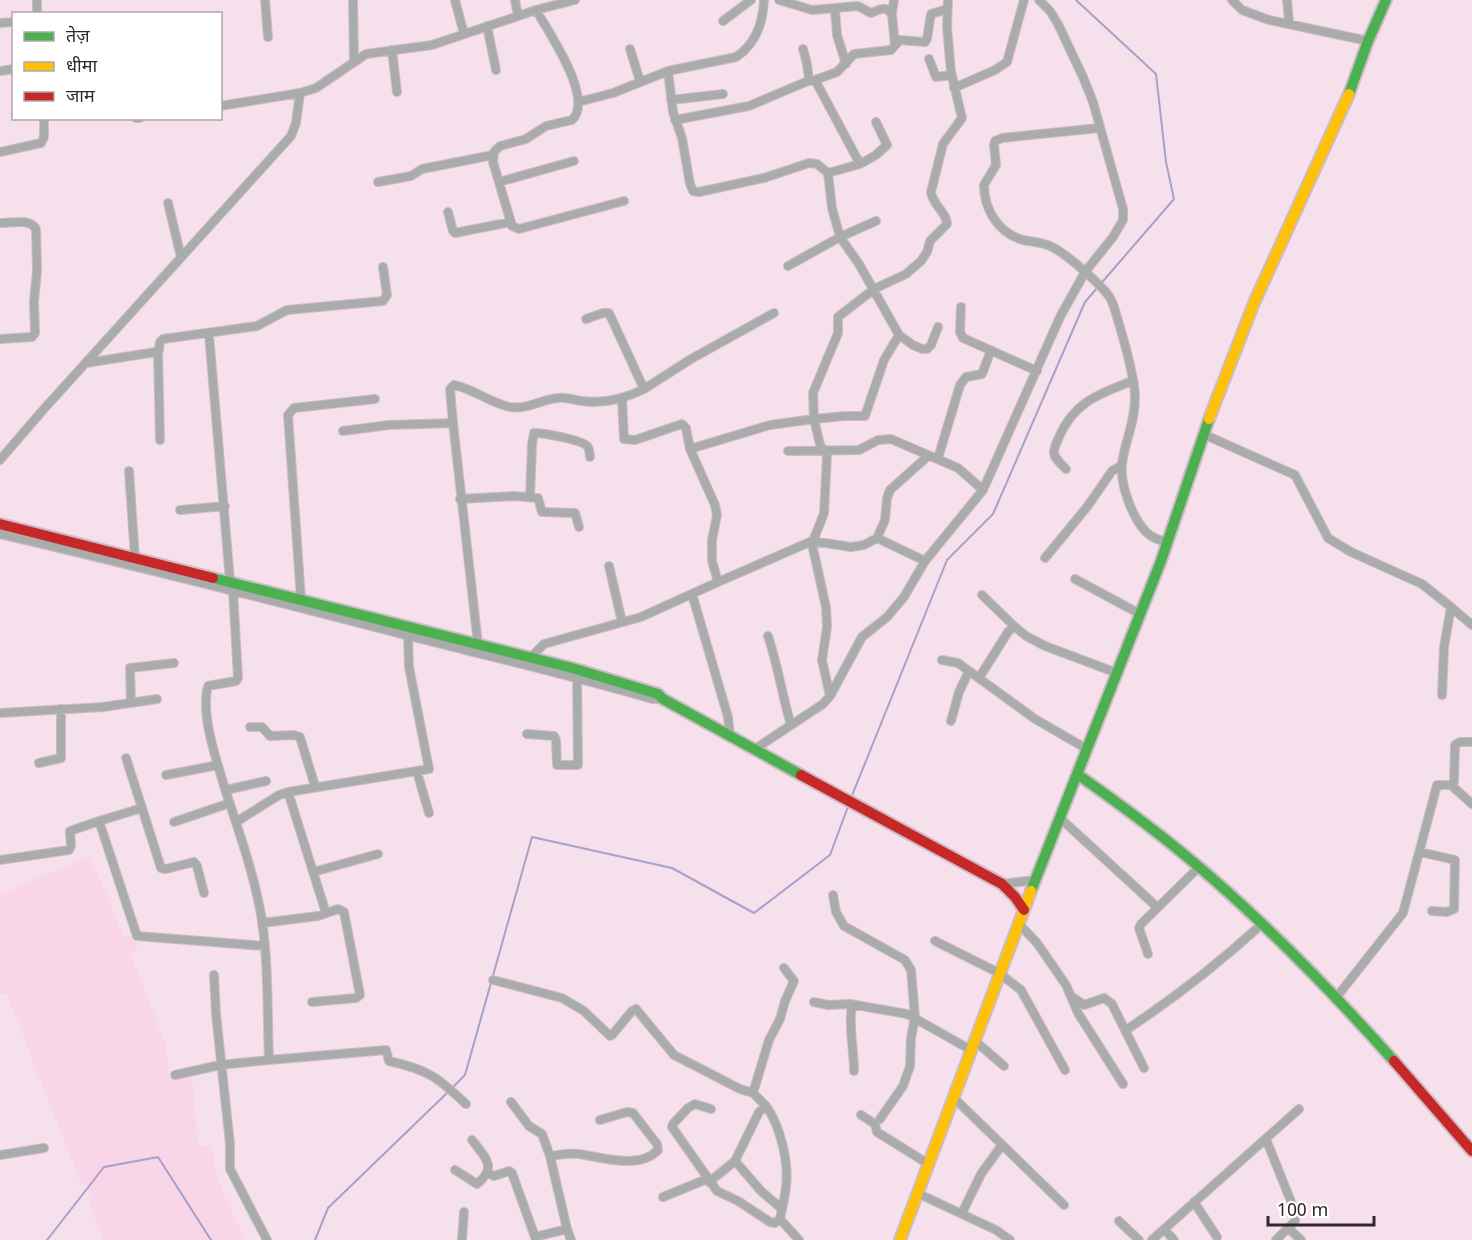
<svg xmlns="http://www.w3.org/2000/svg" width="1472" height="1240" font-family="Georgia,'Noto Sans Devanagari',serif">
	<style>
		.built { fill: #f8d6e8 }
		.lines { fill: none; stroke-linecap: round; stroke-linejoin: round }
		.stream { stroke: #a7a0cb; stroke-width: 2 }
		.street-casing { stroke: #cdbcc5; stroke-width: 10 }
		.fast-casing { stroke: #cdbcc5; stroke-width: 14 }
		.slow-casing { stroke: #cdbcc5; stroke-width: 14 }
		.jam-casing { stroke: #cdbcc5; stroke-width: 14 }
		.street { stroke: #aaacab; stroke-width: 8 }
		.fast { stroke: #4caf50; stroke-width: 10 }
		.slow { stroke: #ffc107; stroke-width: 10 }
		.jam { stroke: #c62828; stroke-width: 10 }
	</style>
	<rect width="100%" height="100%" fill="#f5e0eb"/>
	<path class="built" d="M 90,856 L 124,938 L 133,935 L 138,949 L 130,952 L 166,1046 L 170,1079 L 192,1076 L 198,1146 L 212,1145 L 214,1164 L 224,1196 L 245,1240 L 104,1240 L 89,1204 L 93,1197 L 85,1183 L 82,1186 L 7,994 L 0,994 L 0,894 Z"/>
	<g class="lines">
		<path class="stream" d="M 851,798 L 947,560 L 993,514 L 1085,302 L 1174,199 L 1166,162 L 1156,74 L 1076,0
			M 452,1088 L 465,1075 L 532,837 L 672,868 L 754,913 L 830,855 L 849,804
			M 47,1240 L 104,1167 L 158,1157 L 211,1240
			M 315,1240 L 328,1208 L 448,1092"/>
		<g class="street-casing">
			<path id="street" d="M 265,0 L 268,37
				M 353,0 L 354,60
				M 455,0 L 464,34
				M 515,0 L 518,16
				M 779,0 L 812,10 L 858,6 L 871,13 C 879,10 886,4 892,15 L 895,45
				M 1232,0 L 1242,10 L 1269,20 L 1368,41
				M 1287,0 L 1289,22
				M 536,10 C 548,31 595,99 572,120 L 546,126 L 526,139 L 500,146 L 494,152 L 493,162 L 512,226 L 519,229 L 624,201
				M 835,10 L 837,35 L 846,64
				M 892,13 L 894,0
				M 37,14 L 37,0
				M 723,21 L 751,0
				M 0,23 L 14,22
				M 487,26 L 496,70
				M 630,49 L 640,81
				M 803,49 L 807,64 L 809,80
				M 392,50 L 397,92
				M 929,59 L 936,77 L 952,75
				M 0,71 L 14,69
				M 668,71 L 673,112 L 682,138 L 690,184 L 693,191 L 699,192 L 764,178 L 809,163 L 817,164 L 828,173 L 832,208 L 840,237 L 859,264 L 899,335 L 913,345 L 922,349 L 927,349 L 931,345 L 938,327
				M 815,80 L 860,164 L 876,155 L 887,145 L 876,122
				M 954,88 L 995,70 L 1007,62 L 1024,0
				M 671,100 L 723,94
				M 578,102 L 613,93 L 668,71 L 736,57 C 756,44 763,22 764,0
				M 220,106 L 300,93 L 316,88 L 366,54 L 432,45 L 536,10 L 575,0
				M 136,118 L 140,118
				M 675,120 L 749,106 L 808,81 L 815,80 L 837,72 L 854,54 L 891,50 L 900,40 L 925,42 L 927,39 L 931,14 L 947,9
				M 1099,128 L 1002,138 L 995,141 L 994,145 L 996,165 L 984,185 C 984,209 998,233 1023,240 C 1032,242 1041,242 1050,246 C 1066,253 1098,282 1109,296 C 1113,302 1115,310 1117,317 C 1123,337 1135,378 1135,397 C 1135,424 1125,440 1122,464 C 1120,485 1132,517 1146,532 C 1152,538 1159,540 1166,542
				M 0,152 L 41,143 L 44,137 L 44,118
				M 828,173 L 860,164
				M 378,182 L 411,176 L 422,169 L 493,155
				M 499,182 L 574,161
				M 168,203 L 181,257
				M 448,212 L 453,231 L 455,233 L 511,222
				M 0,223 C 12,223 30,218 36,229 L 37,270 L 34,302 L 35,333 L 32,337 L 0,339
				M 788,266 L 840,237 L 876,221
				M 961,307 L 960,332 L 963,338 L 1037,371
				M 209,334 L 230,581
				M 158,351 L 160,440
				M 86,363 L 156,352 L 159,350 L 160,342 L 163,339 L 257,326 L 287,310 L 383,301 L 387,295 L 383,267
				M 644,389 L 691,359 L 774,313
				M 622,399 L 624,439 L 635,440 L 682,424 L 686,428 L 690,449
				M 453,423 L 450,389 L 454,385 C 474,389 490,403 510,407 C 528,410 541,399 559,398 C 566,397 574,400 582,401 C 603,404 624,399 644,389 L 609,313 L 603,313 L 586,319
				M 343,431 L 389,425 L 453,423 L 478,644
				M 1203,434 L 1295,475 L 1328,538 L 1351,552 L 1422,584 L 1451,607 L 1444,647 L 1442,695
				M 788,451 L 859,450 L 878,440 L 891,439 L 958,468 L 983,490
				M 938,458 L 960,385 L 966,377 L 982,374 L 991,350
				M 0,460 L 43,410 L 291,136 L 296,123 L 300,93
				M 1066,469 C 1052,455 1051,455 1059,437 C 1074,402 1099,394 1132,381
				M 129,471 L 135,558
				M 530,497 L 532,444 L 534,433 C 543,433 584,440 588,447 C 589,448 590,456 590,457
				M 460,499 L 514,496 L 538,498 L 542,512 L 575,513 L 579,527
				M 180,510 L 225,506
				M 0,534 C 136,566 271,600 405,635 C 488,656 570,675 652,699 L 663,699
				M 877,538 L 885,520 L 887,498 L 890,490 L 928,456
				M 1045,558 L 1087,507 L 1112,471 L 1122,465
				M 925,561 L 877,538 L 864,545 L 851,547 L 812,541 L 718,582 L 712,561 L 712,540 L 717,515 L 715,505 L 690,449 L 770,425 L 814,419 L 813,393 L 838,333 L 838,317 L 874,289 L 906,274 L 921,261 L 927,252 L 930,241 L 947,224 C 947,213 932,204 931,192 L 943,144 L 962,118 L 951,72 L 947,27 L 948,0
				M 609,566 L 622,622
				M 1075,579 L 1140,614
				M 233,590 L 238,678 L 236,681 L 208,686 C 200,714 217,762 225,789 C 238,829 252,868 260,909 C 269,957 267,1011 269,1060 L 386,1050 L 389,1061 C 429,1070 437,1077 466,1104
				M 692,594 L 728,717 L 730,735
				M 982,595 L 1014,626
				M 301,599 L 288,415 L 294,408 L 375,399
				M 1451,607 L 1472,625
				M 768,636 C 778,666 782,695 791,725
				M 531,657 L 544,644 L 641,617 L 718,582
				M 942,660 L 958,663 L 1035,719 L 1087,749
				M 979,678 L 1008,632 L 1014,626 L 1026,636 L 1045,646 L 1117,673
				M 830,696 L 822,660 L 827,627 L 826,607 L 812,544 L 824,513 L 827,455 L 820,445 L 814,419 L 844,416 L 865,416 L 884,360 L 899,335
				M 131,703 L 130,668 L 174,663
				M 0,713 L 103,707 L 157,699
				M 951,721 L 959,692 L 969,671
				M 250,727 L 262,727 L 270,736 L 294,735 L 300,737 L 315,786
				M 527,734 L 554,736 L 556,740 L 557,765 L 578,765 L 577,677
				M 755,749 L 823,704 L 830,696 L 862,637 L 887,617 L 904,597 L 925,561 L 983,490 L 1060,317 L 1085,272 L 1113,237 L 1123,220 L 1123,209 L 1093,102 L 1083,77 L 1058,24 L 1050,11 L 1039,0
				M 126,758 L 142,808
				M 39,763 L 61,758 L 61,709
				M 417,772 L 429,813
				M 166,775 L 218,765
				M 1451,785 L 1472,804
				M 226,790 L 266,781
				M 288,792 L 429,769 L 409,667 L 408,636
				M 1060,818 L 1157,907
				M 174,822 L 230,803
				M 236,822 L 279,795 L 288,792 L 326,913
				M 1420,852 L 1455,860 L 1454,909 L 1447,912 L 1432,911
				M 0,860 L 69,850 L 71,846 L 70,831 L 99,821
				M 313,872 L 378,854
				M 1002,884 L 1036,880
				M 204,893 L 197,866 L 194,862 L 166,869 L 161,868 L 142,808 L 99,821 L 137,936 L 264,946
				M 833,895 L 836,912 L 844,926 L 905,960 L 911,970 L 915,1017 L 911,1038 L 910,1066 L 903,1086 L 880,1119
				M 262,923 L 318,916 L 338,909 L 344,912 L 360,995 L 356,998 L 312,1002
				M 1019,924 L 1037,943 L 1066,985 L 1078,1013 L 1123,1084
				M 935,941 L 999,973 L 1021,990 L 1065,1070
				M 1148,954 L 1139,928 L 1141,924 L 1199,867
				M 214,975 L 216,1014 L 230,1144 L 230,1169 L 267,1240
				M 493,980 L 562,998 L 584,1011 L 610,1036 L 612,1035 L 632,1011 L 636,1009 L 674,1055 L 740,1089 L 753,1093 L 766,1106
				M 1074,998 L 1084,1005 L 1104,998 L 1112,1004 L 1144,1068
				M 1335,999 L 1403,913 L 1437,785 L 1451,785 L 1454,782 L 1455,745 L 1460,742 L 1472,742
				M 814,1002 L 828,1005 L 850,1004 L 907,1014 L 971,1050
				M 852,1005 C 848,1026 854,1048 854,1071
				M 1126,1030 C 1175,998 1219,963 1262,924
				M 975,1041 L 1004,1066
				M 175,1075 L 220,1065 L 269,1060
				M 753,1093 L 769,1040 L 780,1019 L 785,1001 L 794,981 L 784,968
				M 954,1098 L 1064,1205
				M 711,1109 L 695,1104 L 688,1108 L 673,1124 L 672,1127 L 717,1191 L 738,1201 L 770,1222 L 775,1223 L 780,1219
				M 861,1115 L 875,1124 L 877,1132 L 930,1165
				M 1266,1139 L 1296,1214 L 1295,1221 L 1276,1240
				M 0,1155 L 44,1148
				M 550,1156 C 559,1155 569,1153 579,1154 C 601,1157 640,1170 658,1150 L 657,1144 L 633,1113 L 627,1112 L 600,1120
				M 735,1161 L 759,1112 L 766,1106 C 780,1125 789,1162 786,1186 C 785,1197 782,1208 780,1219
				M 455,1170 L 477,1184 C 498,1167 485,1157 472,1140
				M 488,1173 L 494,1176 L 509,1171 L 512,1173 L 535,1237 L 567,1229 L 550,1156 L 542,1134 L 529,1126 L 511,1102
				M 709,1182 L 735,1161 L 761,1191 L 782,1209
				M 917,1193 L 996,1230 L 1010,1240
				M 663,1197 L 707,1179
				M 1194,1202 L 1217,1237
				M 962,1213 L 981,1174 L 1002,1145
				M 780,1219 L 799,1240
				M 1119,1221 L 1139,1240
				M 1288,1228 L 1301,1240
				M 567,1229 L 571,1240
				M 1164,1229 L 1174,1240
				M 462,1240 L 464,1212
				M 1152,1240 L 1299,1109"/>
		</g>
		<g class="fast-casing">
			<path id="fast" d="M 1349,94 L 1368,41 L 1386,0
				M 213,578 L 572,668 L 658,694 L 663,699 L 801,775
				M 1077,774 C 1114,800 1151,827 1186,856 C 1261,918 1329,988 1394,1061
				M 1031,891 L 1161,561 L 1209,419"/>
		</g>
		<g class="slow-casing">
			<path id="slow" d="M 1209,419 L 1254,303 L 1349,94
				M 900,1240 L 1031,891"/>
		</g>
		<g class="jam-casing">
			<path id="jam" d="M 0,524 L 213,578
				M 801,775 L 1002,884 L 1015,897 L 1024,910
				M 1394,1061 L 1472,1151"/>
		</g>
		<use href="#street" class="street"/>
		<use href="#fast" class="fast"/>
		<use href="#slow" class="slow"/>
		<use href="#jam" class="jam"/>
	</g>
	<rect x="12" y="12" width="210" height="108" fill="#ffffff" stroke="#aea8ab" stroke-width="1.5"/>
	<rect x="24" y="32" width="30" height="9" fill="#4caf50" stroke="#aea8ab" stroke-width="1.5"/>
	<text x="66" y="42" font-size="18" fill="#34262e">तेज़</text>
	<rect x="24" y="62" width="30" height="9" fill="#ffc107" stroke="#aea8ab" stroke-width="1.5"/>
	<text x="66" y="72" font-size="18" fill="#34262e">धीमा</text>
	<rect x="24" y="92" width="30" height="9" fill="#c62828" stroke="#aea8ab" stroke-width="1.5"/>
	<text x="66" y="102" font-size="18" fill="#34262e">जाम</text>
	<path d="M1268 1216v9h106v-9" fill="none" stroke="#34262e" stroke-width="3"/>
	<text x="1277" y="1216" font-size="18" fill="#34262e" stroke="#ffffff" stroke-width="4.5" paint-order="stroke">100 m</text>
</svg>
